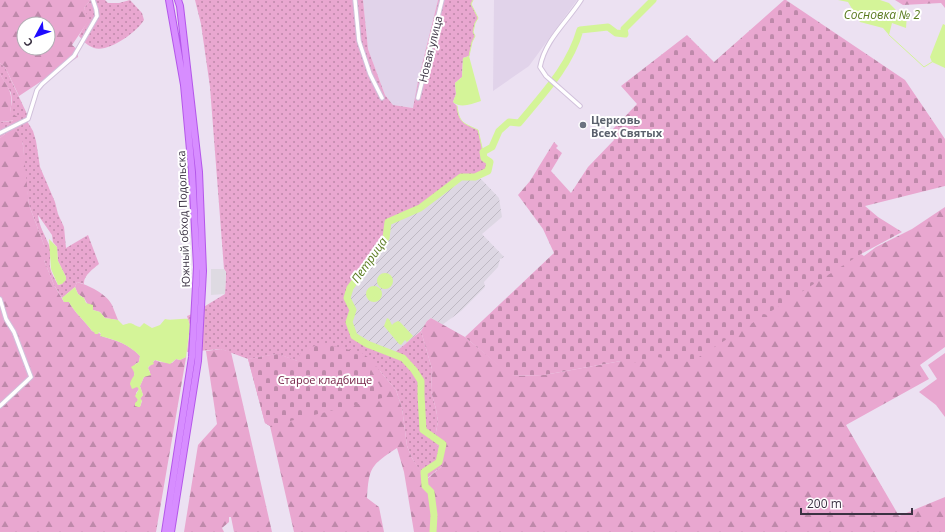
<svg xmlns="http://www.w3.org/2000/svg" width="945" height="532" font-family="'Open Sans',sans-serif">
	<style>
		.residential { fill: #e1d3ea }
		.industrial { fill: url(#industrial-furrows) }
		.grass { fill: url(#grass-dots); fill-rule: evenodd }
		.forest { fill: url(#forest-firs); fill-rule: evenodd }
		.cemetery { fill: url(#cemetery-stones) }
		.garden { fill: #e9a7d0 }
		.parking { fill: #dedae2 }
		.water { fill: #d4f498 }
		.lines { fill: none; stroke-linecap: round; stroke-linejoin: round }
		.stream { stroke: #d4f498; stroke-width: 1 }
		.river { stroke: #d4f498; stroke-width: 7 }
		.street-casing { stroke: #d1c1db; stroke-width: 5.5 }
		.primary-casing { stroke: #b457ea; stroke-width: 8 }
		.street { stroke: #fff; stroke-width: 3.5 }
		.primary { stroke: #d78dff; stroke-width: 6 }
		.worship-dot { fill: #6b7280; stroke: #fff; stroke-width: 1.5 }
		.labels { text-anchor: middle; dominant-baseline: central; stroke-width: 4; stroke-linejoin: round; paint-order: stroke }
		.street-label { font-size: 11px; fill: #3b3243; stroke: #fff }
		.worship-label { font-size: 11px; font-weight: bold; fill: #5b616d; stroke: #fff; text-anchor: start }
		.park-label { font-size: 11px; fill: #772348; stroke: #fff }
		.water-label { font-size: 12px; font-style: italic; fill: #5a7b1f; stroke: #fff }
	</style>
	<defs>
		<pattern id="industrial-furrows" width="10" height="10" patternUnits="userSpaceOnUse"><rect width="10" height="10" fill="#ddd7e3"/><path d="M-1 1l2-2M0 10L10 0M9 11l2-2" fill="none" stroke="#bfb9c4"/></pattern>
		<pattern id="grass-dots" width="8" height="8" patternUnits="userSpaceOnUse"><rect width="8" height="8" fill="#e9a7d0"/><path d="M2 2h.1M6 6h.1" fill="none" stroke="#be89aa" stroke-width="1.8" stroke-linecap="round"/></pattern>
		<pattern id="forest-firs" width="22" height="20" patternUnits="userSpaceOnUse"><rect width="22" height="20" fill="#e9a7d0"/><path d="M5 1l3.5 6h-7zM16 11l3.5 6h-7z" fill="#be89aa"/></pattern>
		<pattern id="cemetery-stones" width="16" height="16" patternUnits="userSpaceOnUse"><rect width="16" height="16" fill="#e9a7d0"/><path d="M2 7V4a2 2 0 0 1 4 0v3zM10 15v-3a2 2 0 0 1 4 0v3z" fill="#be89aa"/></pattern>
	</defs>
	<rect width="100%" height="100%" fill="#ece1f2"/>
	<path class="residential" d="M 363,0 L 438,0 L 418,81 L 414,108 L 393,105 L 385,95 L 368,49 Z
		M 494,0 L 577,0 L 529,66 L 493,91 Z"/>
	<path class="industrial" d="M 461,177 L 475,177 L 481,179 L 499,198 L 502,217 L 482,234 L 504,257 L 500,259 L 498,267 L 484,282 L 485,287 L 461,311 L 442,325 L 431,318 L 427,321 L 421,331 L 393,354 L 367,344 L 354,336 L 349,322 L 353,310 L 347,298 L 350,288 L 386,238 L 388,222 L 420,208 Z"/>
	<path class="grass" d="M 90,0 L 105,0 L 108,3 L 119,3 L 130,0 L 142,13 L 144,20 C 137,32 108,53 94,48 C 88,46 83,41 79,36 L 88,20 L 84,8 L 89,2 Z
		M 195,0 L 363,0 L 368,49 L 385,95 L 393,105 L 413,108 L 418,81 L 438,0 L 473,0 L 471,4 L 478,18 L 475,23 L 473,32 L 475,36 L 472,42 L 469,56 L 463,58 L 462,77 L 455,83 L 456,94 L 453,102 L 457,106 C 459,123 463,123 478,130 L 483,152 L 484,158 L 490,162 L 488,171 L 475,177 L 461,177 L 420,208 L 388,222 L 386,238 L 350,288 L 347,298 L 353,310 L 349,322 L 354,336 L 367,344 L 393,354 L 421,331 L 432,369 L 431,391 L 436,409 L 438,421 L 435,438 L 442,460 L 442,466 L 425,480 L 412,458 L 407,446 L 402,408 L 396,390 L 380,371 L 297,361 L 278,354 L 248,359 L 221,349 L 187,352 L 190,326 L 187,316 L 192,314 L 225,294 L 226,272 L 224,269 L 210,87 L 201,24 Z
		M 0,63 L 5,67 L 27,114 L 27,121 L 33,131 L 36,141 L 40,167 L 55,202 L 58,214 L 64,227 L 66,248 L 88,235 L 99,264 C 93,269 83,276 84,284 L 77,282 L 75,287 L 62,298 L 54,285 L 44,260 L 44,245 L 29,205 L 24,169 L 23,143 L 9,131 L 0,138 L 0,122 L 13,121 L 10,112 L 12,101 L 11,93 L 0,74 ZM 38,215 L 52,235 L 53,242 L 57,247 L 58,261 L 66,277 L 62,284 L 58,285 C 55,279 51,273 50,267 C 49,260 52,252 49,245 C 45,235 39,226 38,215 Z"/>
	<path class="forest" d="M 0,0 L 90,0 L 89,2 L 84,8 L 89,20 L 72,45 L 78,50 L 78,57 L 19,96 L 5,67 L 0,63 ZM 24,24 L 48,24 L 48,48 L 24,48 Z
		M 895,0 L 945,0 L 945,8 L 941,3 L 903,5 Z
		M 0,74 C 9,89 14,94 10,112 L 19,118 L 17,120 L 0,122 Z
		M 9,131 L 15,131 L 22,136 L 29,205 L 44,245 L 44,260 L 54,285 L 64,302 L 69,302 C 74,312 85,321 92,331 L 101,334 L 100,336 C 116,340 129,344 140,356 L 139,362 L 135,364 L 134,377 L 139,389 L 136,393 L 138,400 L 137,402 L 140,407 L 142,401 L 140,399 L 143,395 L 140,386 L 144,377 L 150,372 L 148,368 L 155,360 L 160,362 L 172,363 L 176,359 L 180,360 L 186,357 L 187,352 L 156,532 L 0,532 L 0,138 Z
		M 945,207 L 945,347 L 920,365 L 929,379 L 846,425 L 899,516 L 945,497 L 945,532 L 414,532 L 404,472 L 397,448 C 371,465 369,467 367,498 L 379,507 L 384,532 L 294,532 L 270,426 L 265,423 L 248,359 L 278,354 L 297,361 L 301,352 L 321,343 L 362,353 L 369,358 L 396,390 L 402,408 L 407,446 L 412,458 L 426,480 L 442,466 L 442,460 L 435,438 L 438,421 L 436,409 L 431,391 L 432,369 L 421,331 L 427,321 L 431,318 L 465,337 L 512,376 L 544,375 L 621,361 L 861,254 L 864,256 L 876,247 L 912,229 Z
		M 77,282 C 88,285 107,294 112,305 C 114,310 116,315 118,320 L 105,318 L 100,312 L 93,310 L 93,305 L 88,305 L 84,298 L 78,294 L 75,287 Z
		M 221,349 L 231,352 L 272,532 L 234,532 L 231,517 L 229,517 L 229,522 L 222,528 L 224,532 L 184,532 L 198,445 L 217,424 L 206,351 Z"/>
	<path class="cemetery" d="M 784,0 L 786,0 L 905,80 L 945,139 L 945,186 L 865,206 L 878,217 L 902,232 L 861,254 L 691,362 L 657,357 L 628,364 L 621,361 L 544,375 L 511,376 L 465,337 L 554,253 L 543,229 L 518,195 L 530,181 L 554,142 L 558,146 L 556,148 L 562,153 L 551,171 L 571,193 L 588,167 L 614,140 L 612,130 L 637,104 L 621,86 L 687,35 L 714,62 Z
		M 321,343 L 362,353 L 386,397 L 270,426 L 265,423 L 248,359 L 278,354 L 297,361 L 301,352 Z"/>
	<path class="garden" d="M 945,353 L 945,417 L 936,405 L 919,392 L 937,379 L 928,365 Z"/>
	<path class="parking" d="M 211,269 L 224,269 L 226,272 L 225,294 L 211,295 Z"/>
	<path class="water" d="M 838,0 L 880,0 L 889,3 L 898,12 L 907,14 L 906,28 L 892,23 L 889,35 L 883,28 L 860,22 L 848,2 Z
		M 943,24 L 945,25 L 945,68 L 932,62 L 930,57 Z
		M 469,56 L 481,101 C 471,104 461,109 453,102 L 456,94 L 455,83 L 462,77 L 463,58 Z
		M 49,239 L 57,247 L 58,261 L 66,277 L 66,280 L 62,284 L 58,285 L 51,269 Z
		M377 281a8 8 0 1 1 16 0a8 8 0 1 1-16 0Z
		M366 294a8 8 0 1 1 16 0a8 8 0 1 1-16 0Z
		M 75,287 L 78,294 L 84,298 L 86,303 L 93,305 L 93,310 L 100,312 L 105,318 L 118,320 L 123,325 C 134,321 131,325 140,327 L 144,323 L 152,328 L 160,325 L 165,319 C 171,321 180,318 188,319 L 190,326 L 186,357 L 180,360 L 176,359 L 170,364 L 155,360 L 153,362 L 154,364 L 149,366 L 148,368 L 151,375 L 144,377 L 140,386 L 143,395 L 140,399 L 142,400 L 140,407 L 138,407 L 135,406 L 135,403 L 138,400 L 135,396 L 139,389 L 137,387 L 132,389 L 130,384 C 132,375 138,377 131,367 L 139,362 L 140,356 C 128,344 117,340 100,336 L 101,334 L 99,332 L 98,334 L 95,334 L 94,332 L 92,331 C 85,321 74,312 69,302 L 64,302 L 62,298 Z
		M 387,318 L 389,319 L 392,325 L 394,323 L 398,321 L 400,322 L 413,336 L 407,342 L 405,340 L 401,345 L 399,344 L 384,326 Z"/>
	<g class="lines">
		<path class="stream" d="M 889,35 L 924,67 L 932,62
			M 469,56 L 472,42 L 475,36 L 473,32 L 475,23 L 478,18 L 471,4 L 473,0
			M 457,106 C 459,123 463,123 478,130 L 483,152"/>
		<path class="river" d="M 433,532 L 434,515 L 431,492 L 425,486 L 424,472 L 439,462 L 443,444 L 423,430 L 421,395 L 421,381 L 414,370 L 403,358 L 367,344 L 354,336 L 349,322 L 353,310 L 347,298 L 350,288 L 386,238 L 388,222 L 420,208 L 461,177 L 475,177 L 488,171 L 490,162 L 484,158 L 483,152 L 492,147 L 499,131 L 509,122 L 519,123 C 543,94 570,66 580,30 L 608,27 L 616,33 L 625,34 L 624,29 L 653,0"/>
		<g class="street-casing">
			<path id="street" d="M 355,0 L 359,41 L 370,74 L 382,98
				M 418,98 L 442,0
				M 580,106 L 546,76 L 540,67 C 545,40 567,22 581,0
				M 0,133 L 28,119 L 37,90 L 42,84 L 74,56 L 97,16 L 96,9 L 93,0
				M 0,299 L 6,319 L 14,332 L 31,377 L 0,406"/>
		</g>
		<g class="primary-casing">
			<path id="primary" d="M 165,532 L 192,357 L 197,267 L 192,172 L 184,85 L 169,0
				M 171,532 L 198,361 L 203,271 L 199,172 L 180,6 L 178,0"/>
		</g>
		<use href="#street" class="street"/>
		<use href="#primary" class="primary"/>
	</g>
	<circle class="worship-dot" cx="583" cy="125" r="4"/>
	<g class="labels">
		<g class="street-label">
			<text transform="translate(430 49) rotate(-76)">Новая улица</text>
			<text transform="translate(183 219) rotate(-92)">Южный обход Подольска</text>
		</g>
		<g class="worship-label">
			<text x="591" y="119">Церковь<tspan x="591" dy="13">Всех Святых</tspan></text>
		</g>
		<g class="park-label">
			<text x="325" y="379">Старое кладбище</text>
		</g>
		<g class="water-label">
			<text x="882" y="14">Сосновка № 2</text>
			<text transform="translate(369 260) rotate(-55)">Петрица</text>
		</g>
	</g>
	<g transform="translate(36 36) rotate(229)"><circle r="19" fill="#ffffff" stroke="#b1adb4"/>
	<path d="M0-3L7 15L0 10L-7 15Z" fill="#1f0bff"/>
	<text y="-6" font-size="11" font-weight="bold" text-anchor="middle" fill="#3b3243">С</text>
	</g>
	<path d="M801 508v6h111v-6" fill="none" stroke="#3b3243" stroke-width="2"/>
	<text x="807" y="508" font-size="12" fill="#3b3243" stroke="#ffffff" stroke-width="3" paint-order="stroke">200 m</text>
</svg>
